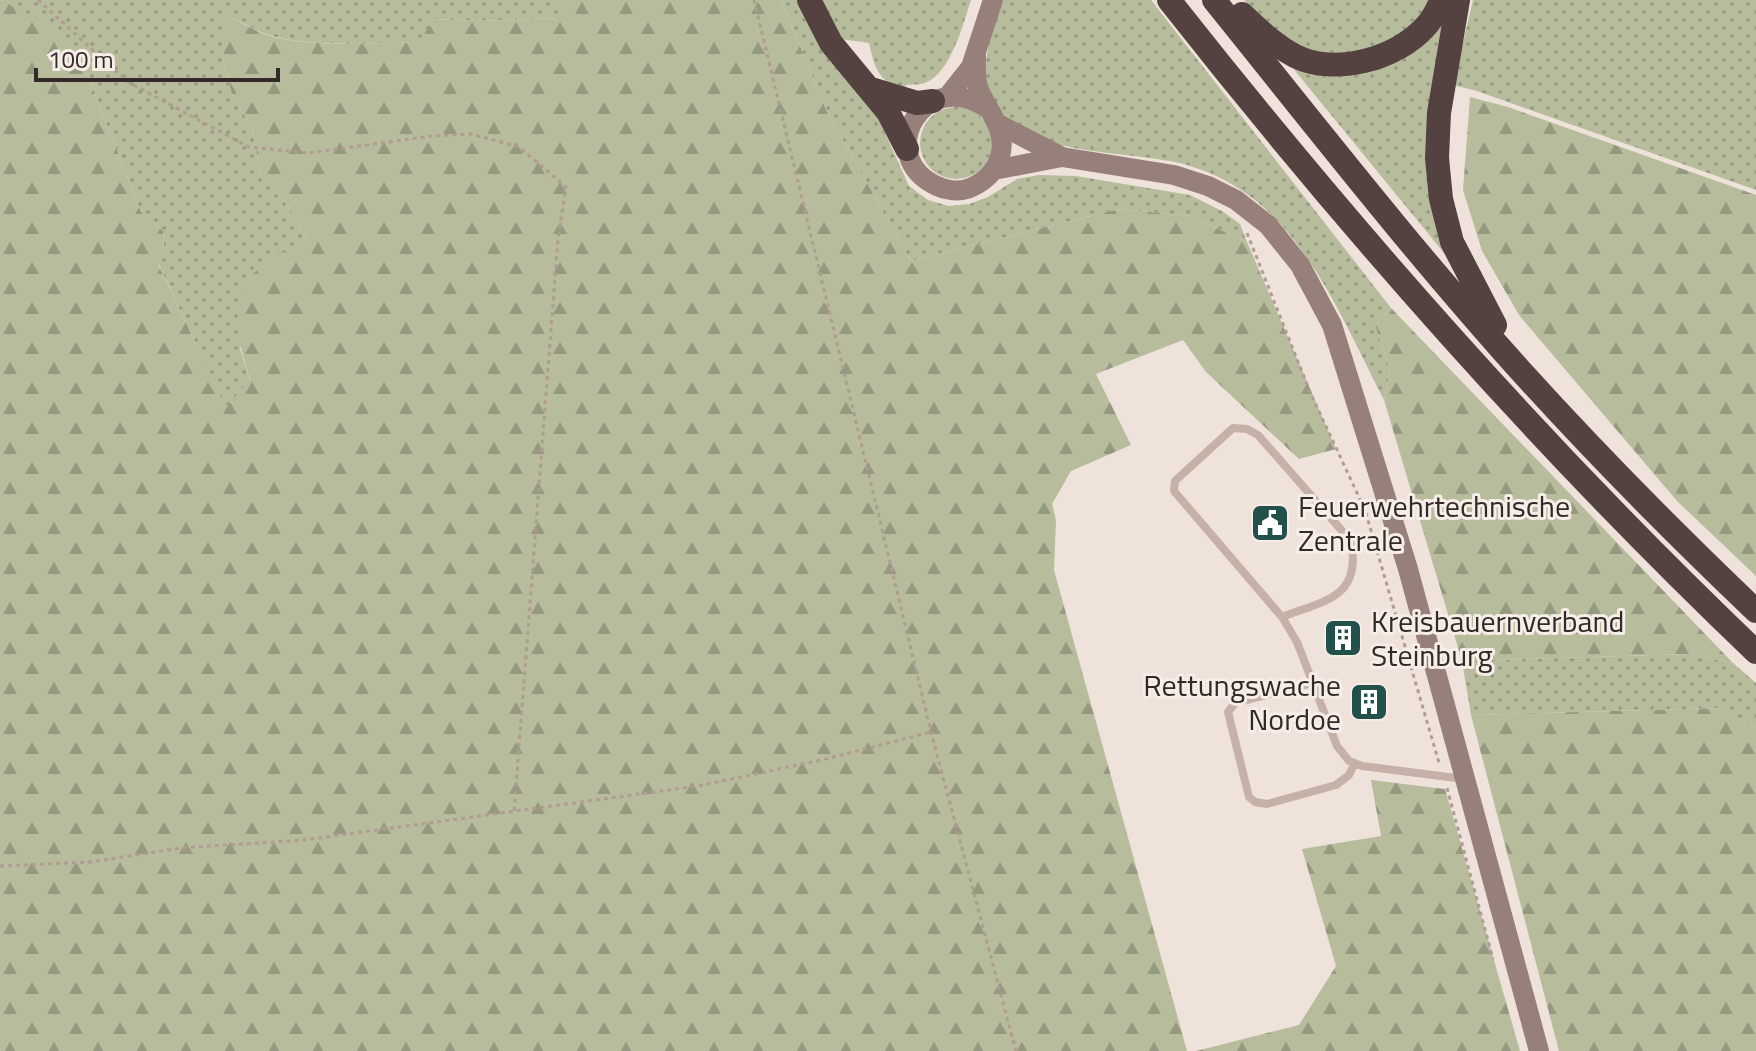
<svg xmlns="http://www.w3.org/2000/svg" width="1756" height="1051" font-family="'Titillium Web',sans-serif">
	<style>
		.grass { fill: url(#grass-dots) }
		.forest { fill: url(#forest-firs) }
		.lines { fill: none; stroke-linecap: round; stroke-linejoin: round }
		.path { stroke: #b19b93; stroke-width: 3; stroke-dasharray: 4 4; stroke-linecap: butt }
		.service { stroke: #c5b1a8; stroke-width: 8 }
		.secondary { stroke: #98807a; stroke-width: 20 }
		.motorway { stroke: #534240; stroke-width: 24 }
		.labels { text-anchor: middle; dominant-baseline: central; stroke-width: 6; stroke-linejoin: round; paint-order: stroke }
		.poi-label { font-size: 30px; fill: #332928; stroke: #f7ede7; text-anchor: start }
	</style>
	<defs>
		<pattern id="grass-dots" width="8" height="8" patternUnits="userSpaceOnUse" patternTransform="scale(2)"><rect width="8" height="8" fill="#b7bc9d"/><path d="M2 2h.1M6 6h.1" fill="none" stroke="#959980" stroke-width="1.8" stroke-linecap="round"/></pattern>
		<pattern id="forest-firs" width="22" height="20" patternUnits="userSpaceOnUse" patternTransform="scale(2)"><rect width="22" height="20" fill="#b7bc9d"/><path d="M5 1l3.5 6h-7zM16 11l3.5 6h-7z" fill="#959980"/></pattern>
	</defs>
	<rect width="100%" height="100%" fill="#efe2db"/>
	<path class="grass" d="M 0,0 L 563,0 L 561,18 L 476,21 L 435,19 L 420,42 C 377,43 305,48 266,34 C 252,29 240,21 227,16 L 222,55 L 232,95 L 252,127 L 261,176 L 290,209 L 307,240 L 295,255 L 240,348 L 250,381 L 226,408 L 158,263 L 164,248 L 163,231 L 141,212 L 83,63 Z
		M 781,0 L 797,0 L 876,113 L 909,186 L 928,200 L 949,206 L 969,204 L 988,197 L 1017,179 L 1039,175 L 1076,176 L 1190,195 L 1222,211 L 1240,224 L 1247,242 L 1190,216 L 1119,209 L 911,261 L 826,110 Z
		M 821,0 L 971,0 C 963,24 951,73 925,83 C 920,85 912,84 906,85 L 902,92 C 878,78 875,70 869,43 L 841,39 Z
		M 1001,0 L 1151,0 L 1391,308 L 1375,325 L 1390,370 L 1384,400 C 1347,329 1310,235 1241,190 C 1222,177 1198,167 1175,162 C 1120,150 1020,156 990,101 C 977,77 993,24 1001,0 Z
		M 1244,0 L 1434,0 L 1407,36 L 1362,54 L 1305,53 L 1273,34 Z
		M 1473,0 L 1756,0 L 1756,190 L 1477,91 L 1453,85 Z
		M 1450,2 L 1437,74 L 1453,264 L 1287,61 L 1364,71 Z
		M920 143a36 36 0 1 1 72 0a36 36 0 1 1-72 0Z
		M 1690,654 L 1733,663 L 1756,683 L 1756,727 L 1719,708 L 1471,715 L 1462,661 Z"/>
	<path class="forest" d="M 0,0 L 42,21 L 61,36 L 83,63 L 141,212 L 163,231 L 164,248 L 158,264 L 226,407 L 250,380 C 239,343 226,303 256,271 C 263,264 273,258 281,252 L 295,254 L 307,240 L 290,209 L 261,176 L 252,127 L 232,95 L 222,55 L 226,15 C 239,21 253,30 267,35 C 308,48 376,43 419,42 L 434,19 L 476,21 L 560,18 L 563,0 L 781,0 L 826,110 L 911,261 L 1119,209 L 1190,216 L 1247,242 L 1336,449 L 1299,459 L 1206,372 L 1183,340 L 1096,374 L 1131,445 L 1071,471 L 1052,504 L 1056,520 L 1054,570 L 1187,1051 L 0,1051 Z
		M 1470,97 L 1508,107 L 1756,195 L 1756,576 L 1677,501 L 1519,315 L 1482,251 L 1463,190 Z
		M 1391,308 L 1733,663 L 1690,654 L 1462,661 L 1384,400 L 1390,370 L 1375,325 Z
		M 1719,708 L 1756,727 L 1756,1051 L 1559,1051 L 1471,715 Z
		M 1371,780 L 1445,789 L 1520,1051 L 1196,1051 L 1299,1025 L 1336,966 L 1302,849 L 1381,836 Z"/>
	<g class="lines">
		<path class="path" d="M 38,0 L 128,82 L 249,147 L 308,153 L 432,136 L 471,134 L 519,147 L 566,187 L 558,239 L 514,811
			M 754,0 L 931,732 L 1016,1051
			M 1247,233 L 1310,392 L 1365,510 L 1440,766
			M 1447,788 L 1493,959
			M 0,866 L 90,862 L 181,848 L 304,840 L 698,786 L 826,759 L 931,732"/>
		<path class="service" d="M 1282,617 C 1325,600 1362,598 1351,541 L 1258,435 L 1247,429 L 1233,428 L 1175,481 L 1174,491 L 1282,617 L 1297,642 L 1337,746 L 1349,761 L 1362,766 L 1464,779
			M 1313,683 L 1235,703 L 1228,712 L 1249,797 L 1255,802 L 1267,804 L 1336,785 L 1349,775 L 1355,763"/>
		<path class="secondary" d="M 976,56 C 976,67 975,77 978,87 C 986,110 1008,129 1000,156 C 996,172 982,184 967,189 C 957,192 945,190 937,186 C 872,156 924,64 988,109
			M 948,96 L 971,67 L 993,0
			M 998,124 L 1062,157 L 1174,175 L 1208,186 L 1236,200 L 1268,225 L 1300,265 L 1332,325 L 1408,569 L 1539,1051
			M 994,170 L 1062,157"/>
		<path class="motorway" d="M 809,0 L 831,43 L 888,112 L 907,149
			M 1169,0 C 1350,230 1544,450 1756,652
			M 1214,0 C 1314,124 1412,250 1519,369 C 1595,453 1674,533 1756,611
			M 1458,0 L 1439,113 L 1437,158 L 1441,199 L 1452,242 L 1495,325
			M 1242,14 C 1259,30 1274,45 1295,56 C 1335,76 1397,59 1426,26 C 1433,19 1437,9 1442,0
			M 871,89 L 917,103 L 933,101"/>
	</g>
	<defs>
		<g id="civic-square" transform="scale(2)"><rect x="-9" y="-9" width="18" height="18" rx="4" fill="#22504b" stroke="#f7ede7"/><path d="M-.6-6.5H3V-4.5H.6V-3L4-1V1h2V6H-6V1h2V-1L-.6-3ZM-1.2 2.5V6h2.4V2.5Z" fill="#fff"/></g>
		<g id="building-square" transform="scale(2)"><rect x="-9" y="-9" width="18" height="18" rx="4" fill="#22504b" stroke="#f7ede7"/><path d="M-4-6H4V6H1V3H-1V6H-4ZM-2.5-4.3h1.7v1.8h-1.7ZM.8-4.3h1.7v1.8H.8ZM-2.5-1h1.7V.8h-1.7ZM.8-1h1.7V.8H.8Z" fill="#fff"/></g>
	</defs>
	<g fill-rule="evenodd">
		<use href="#civic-square" x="1270" y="523"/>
		<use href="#building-square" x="1343" y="638"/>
		<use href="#building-square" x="1369" y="702"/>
	</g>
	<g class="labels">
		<g class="poi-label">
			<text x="1298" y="506">Feuerwehrtechnische<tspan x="1298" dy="34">Zentrale</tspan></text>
			<text x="1371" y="621">Kreisbauernverband<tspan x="1371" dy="34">Steinburg</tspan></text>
			<text x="1341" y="685" text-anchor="end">Rettungswache<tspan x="1341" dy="34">Nordoe</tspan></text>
		</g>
	</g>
	<path d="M36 68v12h242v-12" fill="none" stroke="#332928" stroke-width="4"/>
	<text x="48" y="68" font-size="24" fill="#332928" stroke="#f7ede7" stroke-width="6" paint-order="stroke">100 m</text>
</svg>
